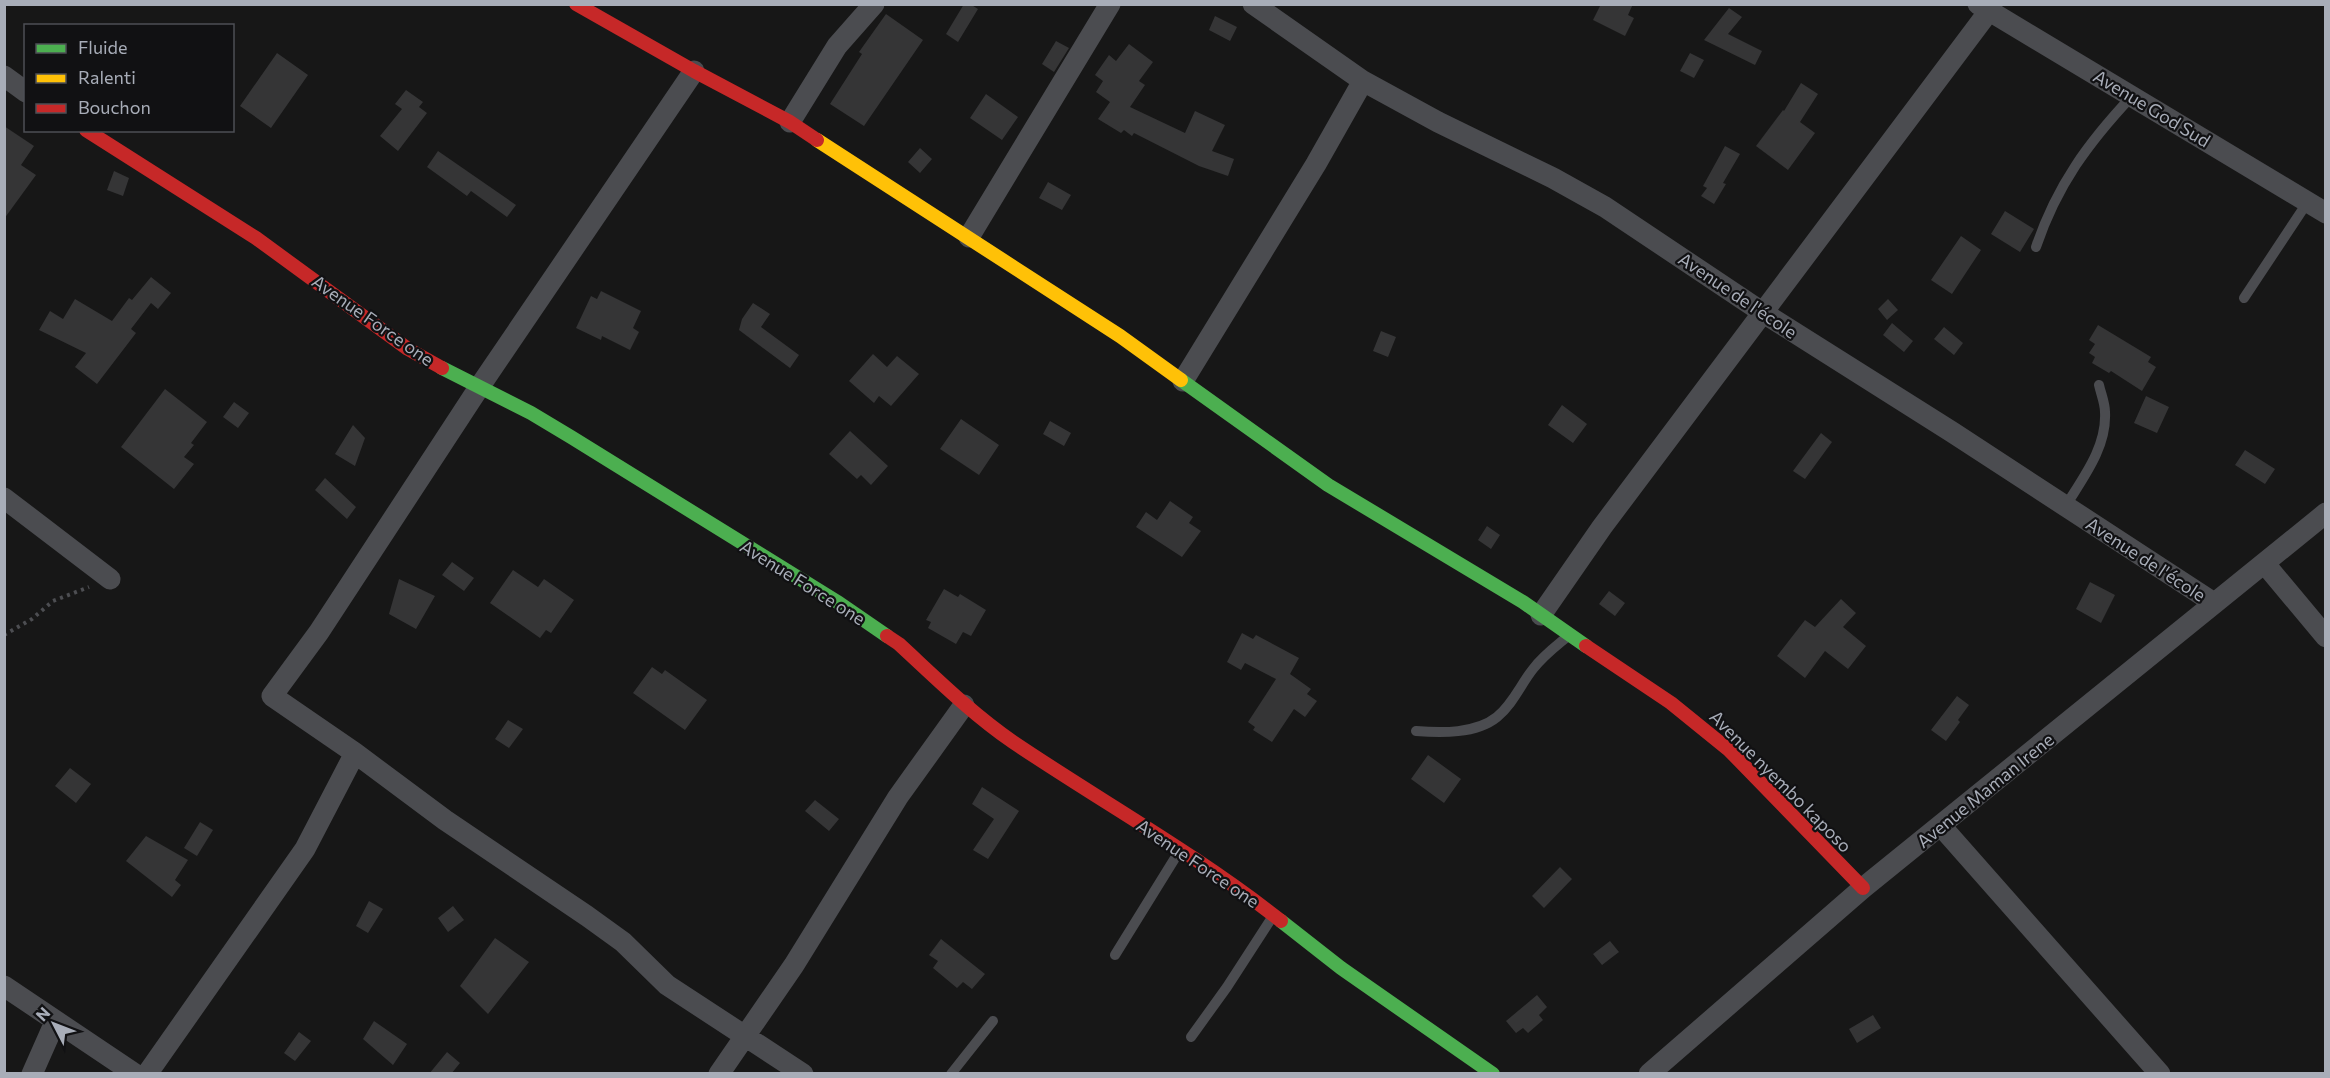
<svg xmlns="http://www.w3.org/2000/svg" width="2330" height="1078" font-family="Commissioner,sans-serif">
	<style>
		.building { fill: #353536 }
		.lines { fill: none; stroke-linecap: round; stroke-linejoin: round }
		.path { stroke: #4d4e52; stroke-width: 4; stroke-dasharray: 3 4.5; stroke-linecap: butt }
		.lane { stroke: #4b4c50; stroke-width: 10 }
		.street { stroke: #4b4c50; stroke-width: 21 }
		.fast { stroke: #4caf50; stroke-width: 14 }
		.slow { stroke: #ffc107; stroke-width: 14 }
		.jam { stroke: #c62828; stroke-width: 14 }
		.labels { text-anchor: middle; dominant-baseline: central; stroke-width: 4.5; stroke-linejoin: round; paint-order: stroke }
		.street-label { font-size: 18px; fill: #a8adb8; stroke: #111113 }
	</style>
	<rect width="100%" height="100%" fill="#171717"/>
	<path class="building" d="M 964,4 L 970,4 L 978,9 L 958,42 L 946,34 Z
		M 1601,4 L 1633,4 L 1628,15 L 1634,18 L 1625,36 L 1593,20 Z
		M 1729,8 L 1742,17 L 1728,34 L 1762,51 L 1755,65 L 1704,40 Z
		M 886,14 L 923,40 L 864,126 L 830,104 L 862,54 L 859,52 Z
		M 1215,16 L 1237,27 L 1230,41 L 1209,30 Z
		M 1056,41 L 1069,48 L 1054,72 L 1042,64 Z
		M 1129,44 L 1153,62 L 1139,81 L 1145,85 L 1130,107 L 1185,133 L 1195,111 L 1225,125 L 1212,151 L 1234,159 L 1228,176 L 1199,166 L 1134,133 L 1132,136 L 1124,130 L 1121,133 L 1098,119 L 1110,102 L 1096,92 L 1103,81 L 1095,75 L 1109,55 L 1116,61 Z
		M 277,53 L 308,75 L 271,128 L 240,106 Z
		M 1690,53 L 1704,60 L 1694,78 L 1680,71 Z
		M 1801,83 L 1818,94 L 1800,122 L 1815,133 L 1788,170 L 1756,146 L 1783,110 L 1784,111 Z
		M 406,90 L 423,102 L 419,107 L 427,113 L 398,151 L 380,136 L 402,109 L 395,104 Z
		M 986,94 L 1018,117 L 1002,140 L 970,118 Z
		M 4,126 L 34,146 L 21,165 L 36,175 L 4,219 Z
		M 1725,146 L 1740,154 L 1723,183 L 1726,184 L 1714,204 L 1701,196 L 1707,188 L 1703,186 Z
		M 920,148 L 932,159 L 920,173 L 908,162 Z
		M 438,151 L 516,205 L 507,217 L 471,191 L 467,196 L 427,167 Z
		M 114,171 L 129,178 L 123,196 L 107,190 Z
		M 1048,182 L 1071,195 L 1062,210 L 1039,198 Z
		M 2005,211 L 2034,229 L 2020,252 L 1991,234 Z
		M 1961,236 L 1981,250 L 1952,294 L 1931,280 Z
		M 151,277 L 171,293 L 158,309 L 151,303 L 131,329 L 136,333 L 97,384 L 75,367 L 86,353 L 39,330 L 50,311 L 63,319 L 75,299 L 112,321 L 129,298 L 132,300 Z
		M 601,291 L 641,311 L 633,328 L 639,332 L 630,350 L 602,336 L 601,340 L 576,328 L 591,296 L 597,299 Z
		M 1888,299 L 1898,310 L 1887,320 L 1878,309 Z
		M 753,303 L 770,314 L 761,327 L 799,355 L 790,368 L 739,330 L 742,319 Z
		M 1892,323 L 1913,341 L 1904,352 L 1883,335 Z
		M 2098,325 L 2151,357 L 2148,362 L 2156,367 L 2142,391 L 2111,371 L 2109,373 L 2092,363 L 2095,357 L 2089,353 L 2095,344 L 2089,340 Z
		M 1944,327 L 1963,343 L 1954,355 L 1934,339 Z
		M 1381,331 L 1396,337 L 1388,357 L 1373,351 Z
		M 873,354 L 887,367 L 897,356 L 919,374 L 891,406 L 879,396 L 874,403 L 849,381 Z
		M 165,389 L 207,422 L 191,443 L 194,445 L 184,457 L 194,464 L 174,489 L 121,447 Z
		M 2146,396 L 2169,407 L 2157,433 L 2134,423 Z
		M 234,402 L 249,413 L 238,428 L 223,417 Z
		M 1562,405 L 1587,424 L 1573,443 L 1548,425 Z
		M 961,419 L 999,445 L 979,475 L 940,449 Z
		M 1050,421 L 1071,433 L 1064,446 L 1043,434 Z
		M 353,425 L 365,438 L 355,466 L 335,454 Z
		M 850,431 L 888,466 L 871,485 L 861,475 L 857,479 L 829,454 Z
		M 1821,433 L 1832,442 L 1805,479 L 1793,471 Z
		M 2245,450 L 2275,469 L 2265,484 L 2235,465 Z
		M 325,478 L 356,507 L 347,519 L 315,490 Z
		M 1170,501 L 1193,517 L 1189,523 L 1201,531 L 1182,557 L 1136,527 L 1146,512 L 1157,520 Z
		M 1487,526 L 1500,535 L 1491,549 L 1478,540 Z
		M 452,562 L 474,578 L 464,591 L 442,575 Z
		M 513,570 L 538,587 L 544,579 L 574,600 L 551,633 L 546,630 L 540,638 L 490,603 Z
		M 399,579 L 435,596 L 416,629 L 389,614 Z
		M 2090,582 L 2115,595 L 2101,623 L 2076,609 Z
		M 944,589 L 958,597 L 960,594 L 986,610 L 971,636 L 963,632 L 956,644 L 928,628 L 931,622 L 926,620 Z
		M 1609,591 L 1625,603 L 1615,616 L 1599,604 Z
		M 1841,599 L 1856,613 L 1843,627 L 1866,646 L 1848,669 L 1825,651 L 1805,678 L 1777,656 L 1805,620 L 1815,627 Z
		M 1242,633 L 1253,639 L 1256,635 L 1299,658 L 1290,674 L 1311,689 L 1307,694 L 1317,701 L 1305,717 L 1294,709 L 1272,742 L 1253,730 L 1255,727 L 1248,722 L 1276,679 L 1245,663 L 1241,670 L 1227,662 Z
		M 652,667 L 662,674 L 665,670 L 707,700 L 685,730 L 633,693 Z
		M 1957,696 L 1969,705 L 1958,720 L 1960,722 L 1946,741 L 1931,730 Z
		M 508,720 L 523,729 L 509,748 L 495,739 Z
		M 1428,755 L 1461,779 L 1444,803 L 1411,779 Z
		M 70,768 L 91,784 L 76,803 L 55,786 Z
		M 982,787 L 1019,811 L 988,859 L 973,850 L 994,819 L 972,804 Z
		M 815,800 L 839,819 L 829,831 L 805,811 Z
		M 200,822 L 213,830 L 197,856 L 184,848 Z
		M 146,836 L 188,860 L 175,880 L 181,885 L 172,897 L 126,861 Z
		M 1560,867 L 1572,879 L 1544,908 L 1532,896 Z
		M 369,901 L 383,909 L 368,933 L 356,926 Z
		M 453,906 L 464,920 L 448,932 L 438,918 Z
		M 495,938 L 529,962 L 488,1014 L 460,986 Z
		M 941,939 L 985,974 L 972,989 L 963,982 L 957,988 L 933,968 L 938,961 L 929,955 Z
		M 1610,941 L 1619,952 L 1602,965 L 1593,954 Z
		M 1537,995 L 1547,1007 L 1539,1015 L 1543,1020 L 1528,1033 L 1523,1028 L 1516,1033 L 1506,1021 Z
		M 1873,1015 L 1881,1028 L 1857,1043 L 1849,1029 Z
		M 374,1021 L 407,1044 L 393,1065 L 363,1039 Z
		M 299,1032 L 311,1041 L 295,1061 L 284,1053 Z
		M 447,1052 L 460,1063 L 451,1074 L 429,1074 Z"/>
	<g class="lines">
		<path class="path" d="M 4,635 L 32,619 L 53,601 L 89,587"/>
		<path class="lane" d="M 2036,247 C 2057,185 2088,143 2132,96
			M 2244,298 L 2307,203
			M 2065,507 C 2082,479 2107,448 2105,412 C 2105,403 2101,394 2099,385
			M 1416,731 C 1441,733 1476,734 1497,717 C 1513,704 1521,684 1533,669 C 1543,656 1555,647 1567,637
			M 1115,955 L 1180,850
			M 1191,1037 L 1227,987 L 1273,916
			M 951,1074 L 993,1021"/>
		<path class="street" d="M 1253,4 L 1363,81 L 1438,122 L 1553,178 L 1605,207 L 1762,312 L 1952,432 L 2214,603
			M 1978,4 L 2326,213
			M 694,71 L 480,386 L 319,632 L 272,696 L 355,753 L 445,820 L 587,916 L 623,942 L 667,985 L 803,1074
			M 4,76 L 26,92
			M 790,122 L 837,46 L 874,4
			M 969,237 L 1110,4
			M 1183,381 L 1316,164 L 1363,81
			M 4,498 L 110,579
			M 2265,564 L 2326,637
			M 1541,615 L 1602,527 L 1989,11
			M 1941,826 L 2160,1074
			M 4,986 L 135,1074
			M 32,1074 L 55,1022
			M 147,1074 L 305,849 L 355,753
			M 719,1074 L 794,965 L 898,797 L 964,705
			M 1649,1074 L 1863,888 L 2326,513"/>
		<path class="fast" d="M 442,368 L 531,413 L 571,437 L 839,603 L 887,636
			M 1181,380 L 1328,485 L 1523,602 L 1586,646
			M 1281,921 L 1341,968 L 1493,1074"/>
		<path class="slow" d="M 817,140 L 1120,336 L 1181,380"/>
		<path class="jam" d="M 576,4 L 694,71 L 790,122 L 817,140
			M 86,130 L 256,238 L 408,349 L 442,368
			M 887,636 L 899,644 C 936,678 971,713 1013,742 C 1102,802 1196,854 1281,921
			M 1586,646 L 1671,703 L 1729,750 L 1863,888"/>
	</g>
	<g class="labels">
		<g class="street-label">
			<text transform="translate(2152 108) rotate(31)">Avenue God Sud</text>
			<text transform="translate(1738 295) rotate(34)">Avenue de l'école</text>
			<text transform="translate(373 320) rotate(35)">Avenue Force one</text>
			<text transform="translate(2146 559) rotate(33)">Avenue de l'école</text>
			<text transform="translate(803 582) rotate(32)">Avenue Force one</text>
			<text transform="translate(1781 781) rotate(45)">Avenue nyembo kaposo</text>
			<text transform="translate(1985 790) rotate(-39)">Avenue Maman Irene</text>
			<text transform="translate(1198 863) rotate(34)">Avenue Force one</text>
		</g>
	</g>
	<rect width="2330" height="1078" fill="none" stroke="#a8adb8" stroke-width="12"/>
	<rect x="24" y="24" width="210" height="108" fill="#111113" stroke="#4d4f55" stroke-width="1.5"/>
	<rect x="36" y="44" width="30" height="9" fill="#4caf50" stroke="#4d4f55" stroke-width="1.5"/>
	<text x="78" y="54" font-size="18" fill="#a8adb8">Fluide</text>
	<rect x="36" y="74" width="30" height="9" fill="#ffc107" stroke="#4d4f55" stroke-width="1.5"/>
	<text x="78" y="84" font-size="18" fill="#a8adb8">Ralenti</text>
	<rect x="36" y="104" width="30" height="9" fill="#c62828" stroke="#4d4f55" stroke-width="1.5"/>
	<text x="78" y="114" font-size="18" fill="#a8adb8">Bouchon</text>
	<g transform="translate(54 1024) rotate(312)" stroke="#111113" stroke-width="4.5" paint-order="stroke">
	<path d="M0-4.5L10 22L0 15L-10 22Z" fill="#a8adb8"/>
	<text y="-9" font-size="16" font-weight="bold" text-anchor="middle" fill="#a8adb8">N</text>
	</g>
</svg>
